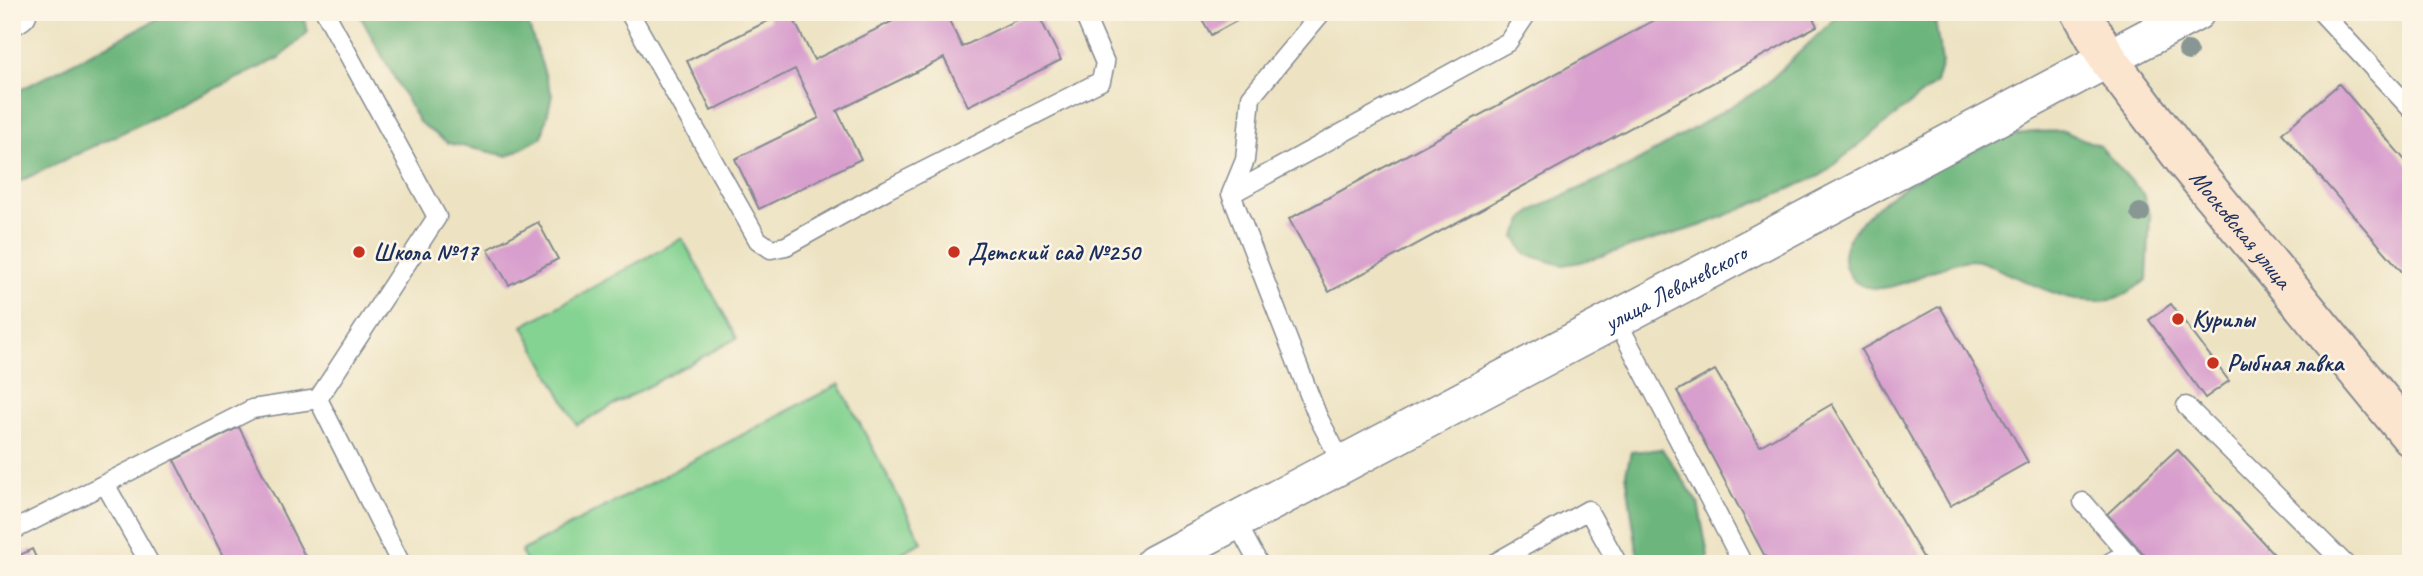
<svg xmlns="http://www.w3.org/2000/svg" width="2423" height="576" font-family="Caveat,sans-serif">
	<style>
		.green { fill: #85d392; stroke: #508178; stroke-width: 2 }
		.forest { fill: #6cb57c; stroke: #44726d; stroke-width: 2 }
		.building { fill: #d89ecd }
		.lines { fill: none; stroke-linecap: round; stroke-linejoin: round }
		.lane-casing { stroke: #848990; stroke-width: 21 }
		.street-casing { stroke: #848990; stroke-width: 40 }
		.secondary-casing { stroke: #848990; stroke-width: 42 }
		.lane { stroke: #fff; stroke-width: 18 }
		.street { stroke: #fff; stroke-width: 37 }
		.secondary { stroke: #fce5cf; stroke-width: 38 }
		.tree { fill: #889793 }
		.poi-dot { fill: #c8321e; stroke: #fcf5e5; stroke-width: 2.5 }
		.labels { text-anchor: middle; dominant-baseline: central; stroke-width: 5; stroke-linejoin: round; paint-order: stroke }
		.street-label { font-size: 24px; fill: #1b2f5e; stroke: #fcf5e5 }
		.poi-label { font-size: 24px; font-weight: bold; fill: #1b2f5e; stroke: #fcf5e5; text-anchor: start }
	</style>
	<rect width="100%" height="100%" fill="#fcf5e5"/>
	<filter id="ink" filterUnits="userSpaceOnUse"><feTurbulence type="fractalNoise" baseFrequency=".0143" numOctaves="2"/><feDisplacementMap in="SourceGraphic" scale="14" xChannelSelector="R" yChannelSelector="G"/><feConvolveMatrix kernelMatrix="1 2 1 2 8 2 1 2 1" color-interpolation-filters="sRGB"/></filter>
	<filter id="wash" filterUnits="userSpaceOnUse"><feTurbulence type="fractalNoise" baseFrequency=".00686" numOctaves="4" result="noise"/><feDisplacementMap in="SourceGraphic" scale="28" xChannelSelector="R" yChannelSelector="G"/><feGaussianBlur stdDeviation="1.57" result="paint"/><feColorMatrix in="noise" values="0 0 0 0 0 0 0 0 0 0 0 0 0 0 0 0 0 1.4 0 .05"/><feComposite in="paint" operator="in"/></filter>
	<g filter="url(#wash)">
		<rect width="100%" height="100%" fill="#ede3c3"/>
		<path class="green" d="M 682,238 L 737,338 L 577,425 L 523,326 Z
			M 839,384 L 922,542 L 880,564 L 527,564 L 521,551 Z"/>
		<path class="forest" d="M 171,12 L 303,12 L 308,32 L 280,58 L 12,185 L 12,94 Z
			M 358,12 L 524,12 L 552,95 L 542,137 L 508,156 L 448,143 L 419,122 Z
			M 1842,12 L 1932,12 L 1934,15 L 1942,62 L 1936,83 L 1820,176 L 1703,225 L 1581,262 L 1562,265 L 1525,254 L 1515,237 L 1524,218 L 1539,207 L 1631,165 L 1762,88 Z
			M 2063,131 L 2100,146 L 2143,194 L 2150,214 L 2147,280 C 2136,286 2122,299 2110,300 C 2072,306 2038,286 2004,272 C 1996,268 1987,263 1979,261 C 1942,254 1894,304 1857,283 C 1849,277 1843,266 1844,256 C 1847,204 1974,144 2020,134 C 2034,131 2049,132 2063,131 Z
			M 1662,449 L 1698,502 L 1708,556 L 1706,564 L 1634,564 L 1638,558 L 1626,473 L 1631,452 Z"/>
		<g id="blocks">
			<path class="building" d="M 767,12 L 790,12 L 814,60 L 911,12 L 945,12 L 962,47 L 1032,12 L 1037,12 L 1061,60 L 968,106 L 944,58 L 837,111 L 861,159 L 759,209 L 735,159 L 819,118 L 795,69 L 711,111 L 687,61 L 770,20 Z
				M 1198,12 L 1253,12 L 1211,35 Z
				M 1669,12 L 1810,12 L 1817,26 L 1329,292 L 1289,219 Z
				M 2339,84 L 2411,167 L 2411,282 L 2282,133 Z
				M 538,222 L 558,259 L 509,285 L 488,249 Z
				M 2171,304 L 2229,381 L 2205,398 L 2149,320 Z
				M 1940,306 L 2028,462 L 1950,506 L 1861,350 Z
				M 1715,370 L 1760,446 L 1832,404 L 1927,564 L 1769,564 L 1677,391 Z
				M 239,427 L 309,564 L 227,564 L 174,460 Z
				M 2177,449 L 2283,564 L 2153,564 L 2107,514 Z
				M 32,549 L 39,564 L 12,564 L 12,559 Z"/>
		</g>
	</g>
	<g filter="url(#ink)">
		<use href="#blocks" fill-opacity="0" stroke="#848990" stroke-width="2"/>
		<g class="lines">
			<g class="lane-casing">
				<path id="lane" d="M 325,12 L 437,217 L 318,399 L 401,564
					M 629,12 L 758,240 L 771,249 L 786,246 L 888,189 L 1101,81 L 1105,63 L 1083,12
					M 1322,12 L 1251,97 L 1245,160 L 1231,194 L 1318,417 L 1342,463
					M 2321,12 L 2411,109
					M 1231,194 L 1508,42 L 1528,12
					M 1616,319 L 1743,564
					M 2186,406 L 2345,564
					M 105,484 L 150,564
					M 2083,502 L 2137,564
					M 1235,520 L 1259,564
					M 12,531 L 252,409 L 318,399
					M 1493,564 L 1588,510 L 1618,564
					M 2107,564 L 2128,552"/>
			</g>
			<g class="street-casing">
				<g id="street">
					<path d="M 12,16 L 18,12"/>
					<path id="s1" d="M 1154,564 L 2196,12"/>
				</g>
			</g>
			<g class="secondary-casing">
				<g id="secondary">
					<path id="s2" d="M 2081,12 L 2108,59 L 2189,166 L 2411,437"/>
				</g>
			</g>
			<use href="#lane" class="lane"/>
			<use href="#street" class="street"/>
			<use href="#secondary" class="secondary"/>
		</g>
		<g class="tree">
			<circle cx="2188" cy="51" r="10"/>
			<circle cx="2140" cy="213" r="10"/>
		</g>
	</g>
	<g class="poi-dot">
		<circle cx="359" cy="252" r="7"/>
		<circle cx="954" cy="252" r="7"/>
		<circle cx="2178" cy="319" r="7"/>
		<circle cx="2213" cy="363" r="7"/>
	</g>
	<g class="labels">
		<g class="street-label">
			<text stroke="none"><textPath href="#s2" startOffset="270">Московская улица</textPath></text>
			<text stroke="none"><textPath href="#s1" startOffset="590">улица Леваневского</textPath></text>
		</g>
		<g class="poi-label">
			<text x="373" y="252">Школа №17</text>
			<text x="968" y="252">Детский сад №250</text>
			<text x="2192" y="319">Курилы</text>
			<text x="2227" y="363">Рыбная лавка</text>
		</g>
	</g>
	<rect width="2423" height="576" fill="none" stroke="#fcf5e5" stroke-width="42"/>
</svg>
